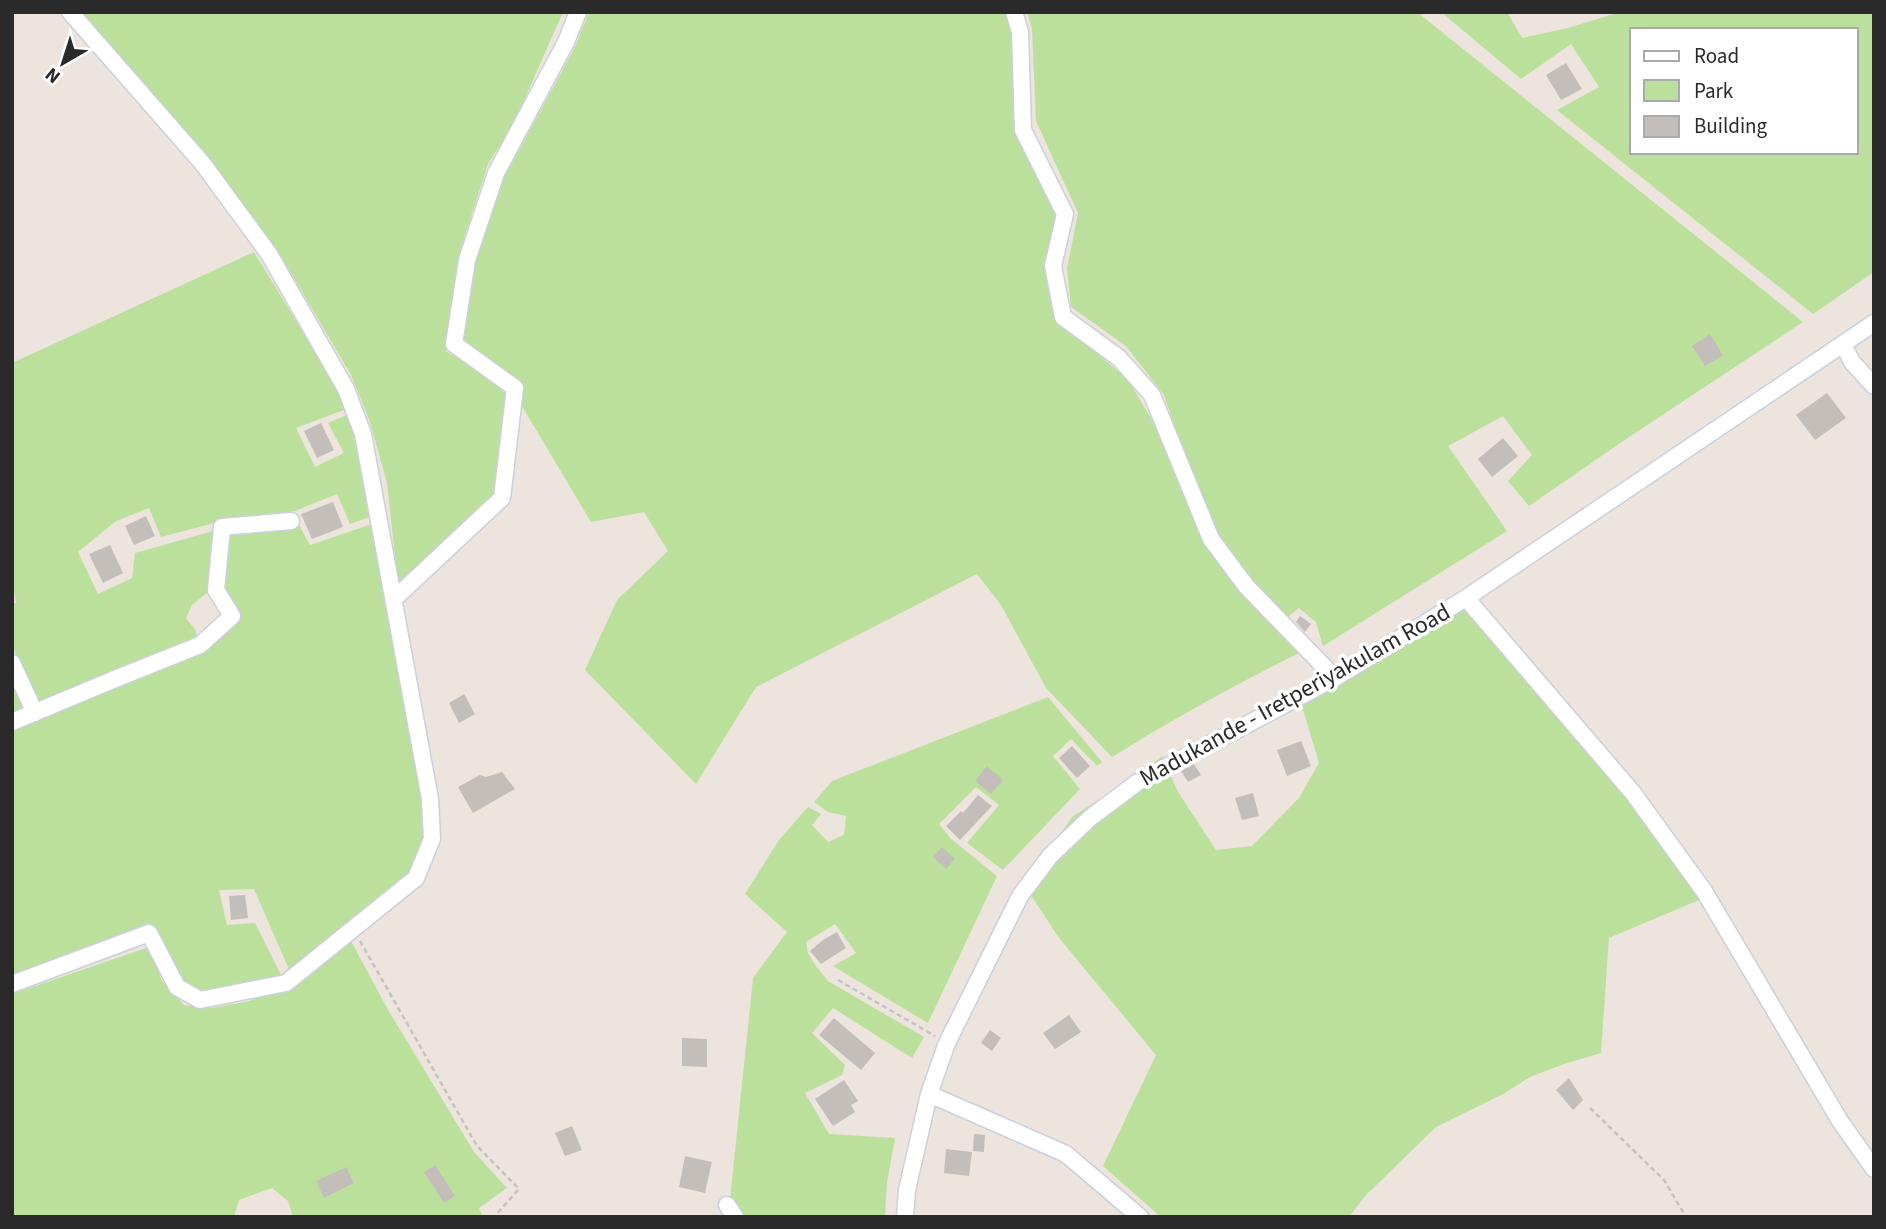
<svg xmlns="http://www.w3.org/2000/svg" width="1886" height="1229" font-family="'Source Sans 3',sans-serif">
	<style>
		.green { fill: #bbe09c; fill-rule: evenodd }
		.building { fill: #c4beba }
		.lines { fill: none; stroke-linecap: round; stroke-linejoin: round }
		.minor-casing { stroke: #ccd0db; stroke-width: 19 }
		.path { stroke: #c3c3c3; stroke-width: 2.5; stroke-dasharray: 5 3.5; stroke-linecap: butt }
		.minor { stroke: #fff; stroke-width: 16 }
		.labels { text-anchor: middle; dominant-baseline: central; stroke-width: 7; stroke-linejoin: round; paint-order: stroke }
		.street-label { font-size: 24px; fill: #2a2a2a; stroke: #fff }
	</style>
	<rect width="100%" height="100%" fill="#ece4dd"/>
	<path class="green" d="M 82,12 L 563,12 L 514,123 L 488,164 L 460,251 L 446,351 L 508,390 L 495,495 L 398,585 L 387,483 L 370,422 L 351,375 L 278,251 L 211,161 Z
		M 589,12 L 1005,12 L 1012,34 L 1018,134 L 1059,216 L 1058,323 L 1090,347 L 1128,380 L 1152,420 L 1188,504 L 1207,541 L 1270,614 L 1282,637 L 1303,651 C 1237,684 1174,718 1112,757 L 1046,688 L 1001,605 L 977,574 L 756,687 L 696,784 L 585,670 L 617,600 L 668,551 L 644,512 L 591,522 L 522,406 L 519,380 L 462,342 L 475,259 L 503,180 L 574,49 Z
		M 1027,12 L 1417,12 L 1803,322 L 1626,439 L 1529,506 L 1508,481 L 1532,455 L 1503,416 L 1448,446 L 1507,531 L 1323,646 L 1316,622 L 1299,608 L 1286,618 L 1212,538 L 1164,395 L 1126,346 L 1071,307 L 1067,269 L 1078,213 L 1036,121 L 1032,29 Z
		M 1441,12 L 1507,12 L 1522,38 L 1568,28 L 1614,14 L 1614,12 L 1874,12 L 1874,272 L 1813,314 L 1557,110 L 1599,87 L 1571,44 L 1521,79 ZM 1632,30 L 1856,30 L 1856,152 L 1632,152 Z
		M 254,252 L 349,408 L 296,428 L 315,467 L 344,453 L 328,423 L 349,414 L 375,515 L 350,524 L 337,494 L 295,511 L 222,521 L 161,537 L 149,508 L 116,521 L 78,552 L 98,594 L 132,578 L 135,553 L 213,531 L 212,589 L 192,605 L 186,618 L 196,631 L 197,638 L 39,703 L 12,646 L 12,604 L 16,603 L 12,577 L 12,363 Z
		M 375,523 L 422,798 L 425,833 L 409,875 L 291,974 L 254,889 L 219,890 L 227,925 L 255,923 L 283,979 L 201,993 L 181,981 L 148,923 L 12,977 L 12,730 L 206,652 L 238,613 L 223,589 L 227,533 L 299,525 L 310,545 Z
		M 1457,596 L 1529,685 L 1597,761 L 1640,814 L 1699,900 L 1609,938 L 1601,1053 L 1564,1064 L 1530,1077 L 1503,1094 L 1436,1127 L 1365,1196 L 1349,1217 L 1161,1217 L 1103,1166 L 1156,1055 L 1059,938 L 1025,886 L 1072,817 L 1142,772 L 1162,756 L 1178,792 L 1216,850 L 1252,846 L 1299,798 L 1319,763 L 1299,696 L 1341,661 Z
		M 12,677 L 28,708 L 12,714 Z
		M 1048,697 L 1102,762 L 1097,766 L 1071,739 L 1053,756 L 1080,789 L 1003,870 L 967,843 L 999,805 L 976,787 L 939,824 L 951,839 L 997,876 L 928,1023 L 833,966 L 856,953 L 835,924 L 806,942 L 808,953 L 816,966 L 828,981 L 924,1037 L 912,1058 L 833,1008 L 812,1033 L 845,1065 L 842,1075 L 805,1093 L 829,1134 L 895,1138 L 887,1182 L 885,1217 L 742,1217 L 730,1200 L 753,978 L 787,932 L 745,894 L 779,840 L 808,807 L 821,814 L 812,825 L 828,842 L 844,835 L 846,816 L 828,812 L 814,802 L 832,781 Z
		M 351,941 L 387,1008 L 474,1152 L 507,1188 L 479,1208 L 483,1217 L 293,1217 L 288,1201 L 272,1188 L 239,1200 L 234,1217 L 12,1217 L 12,994 L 149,947 L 162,981 L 184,1005 L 211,1008 L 250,1001 L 304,976 Z"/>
	<path class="building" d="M 1566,63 L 1582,89 L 1561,100 L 1546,75 Z
		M 1710,334 L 1723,355 L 1705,366 L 1692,346 Z
		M 1827,393 L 1846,418 L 1815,440 L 1796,415 Z
		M 321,423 L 334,450 L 317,458 L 304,431 Z
		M 1503,438 L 1518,456 L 1492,477 L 1478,459 Z
		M 333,502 L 343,527 L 312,539 L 301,514 Z
		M 146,516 L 155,536 L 134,545 L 125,526 Z
		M 110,545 L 123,573 L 103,583 L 89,554 Z
		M 1300,616 L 1311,624 L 1305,632 L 1296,622 Z
		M 464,694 L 475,714 L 459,723 L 449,703 Z
		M 1301,741 L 1311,766 L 1287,776 L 1277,750 Z
		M 1072,746 L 1090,766 L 1077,778 L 1059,758 Z
		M 1194,764 L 1201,775 L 1188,782 L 1181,771 Z
		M 987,766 L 1003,780 L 991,794 L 975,781 Z
		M 502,772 L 515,789 L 473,813 L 458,787 L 480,775 L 486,777 Z
		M 1253,793 L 1259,816 L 1242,820 L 1235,798 Z
		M 978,795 L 992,806 L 960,840 L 946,826 L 961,811 L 963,813 Z
		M 942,847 L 955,859 L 946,869 L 933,857 Z
		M 245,895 L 248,918 L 231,920 L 229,896 Z
		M 837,932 L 846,948 L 821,964 L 810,951 L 823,940 Z
		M 1069,1015 L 1081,1032 L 1055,1049 L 1043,1033 Z
		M 834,1018 L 875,1053 L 861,1070 L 819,1035 Z
		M 990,1030 L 1001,1038 L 992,1051 L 981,1043 Z
		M 682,1038 L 707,1039 L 707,1067 L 682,1066 Z
		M 1569,1078 L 1583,1100 L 1573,1110 L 1556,1090 Z
		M 844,1080 L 858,1101 L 851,1105 L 855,1112 L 833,1126 L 815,1099 Z
		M 572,1126 L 582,1150 L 565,1156 L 555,1133 Z
		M 974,1134 L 985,1135 L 984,1152 L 973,1151 Z
		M 946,1149 L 972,1152 L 969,1176 L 944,1173 Z
		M 685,1156 L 712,1162 L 705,1193 L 679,1187 Z
		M 435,1165 L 455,1196 L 444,1203 L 424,1172 Z
		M 346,1167 L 354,1183 L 324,1198 L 316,1181 Z"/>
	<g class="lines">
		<g class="minor-casing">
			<path id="minor" d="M 1014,12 L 1020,32 L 1023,130 L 1065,214 L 1053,266 L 1063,317 L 1119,358 L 1152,395 L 1211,539 L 1246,586 L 1335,678
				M 1843,344 L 1852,362 L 1874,386
				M 1466,598 L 1633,793 L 1704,891 L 1840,1121 L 1874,1169
				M 394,599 L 502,498 L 515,388 L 454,344 L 467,260 L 496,173 L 566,42 L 578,12
				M 12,663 L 35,713
				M 12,722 L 115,679 L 200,645 L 232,616 L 216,590 L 222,527 L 291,521
				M 12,984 L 149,933 L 177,987 L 200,1000 L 286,983 L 416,878 L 432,839 L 430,799 L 363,434 L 346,389 L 269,254 L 203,164 L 70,12
				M 929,1094 L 1066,1154 L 1140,1217
				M 727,1205 L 735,1217
				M 905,1217 L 907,1190 L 929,1094 L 947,1043 L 1020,896 L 1050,856 L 1090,818 L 1138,782 L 1335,678 L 1466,598 L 1874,323"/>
		</g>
		<path class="path" d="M 360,941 L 477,1146 L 519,1189 L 494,1217
			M 838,980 L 935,1036
			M 1590,1108 L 1664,1180 L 1686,1217"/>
		<use href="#minor" class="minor"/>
	</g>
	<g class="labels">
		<g class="street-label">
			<text transform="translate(1295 695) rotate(-29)">Madukande - Iretperiyakulam Road</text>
		</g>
	</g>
	<rect width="1886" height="1229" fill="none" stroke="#2a2a2a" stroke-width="28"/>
	<rect x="1630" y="28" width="228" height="126" fill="#ffffff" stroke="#aaaaaa" stroke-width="2"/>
	<rect x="1644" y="51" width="35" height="10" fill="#ffffff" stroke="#aaaaaa" stroke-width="2"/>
	<text x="1694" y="63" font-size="21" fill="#2a2a2a">Road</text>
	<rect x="1644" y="80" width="35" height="21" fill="#bbe09c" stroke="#aaaaaa" stroke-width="2"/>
	<text x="1694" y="98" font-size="21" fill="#2a2a2a">Park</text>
	<rect x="1644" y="116" width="35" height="21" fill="#c4beba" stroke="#aaaaaa" stroke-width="2"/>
	<text x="1694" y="133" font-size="21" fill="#2a2a2a">Building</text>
	<g transform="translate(63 63) rotate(219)" stroke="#ffffff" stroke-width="5" paint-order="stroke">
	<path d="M0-5L12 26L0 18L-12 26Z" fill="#2a2a2a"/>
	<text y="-10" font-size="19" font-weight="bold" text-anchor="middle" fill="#2a2a2a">N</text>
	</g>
</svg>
